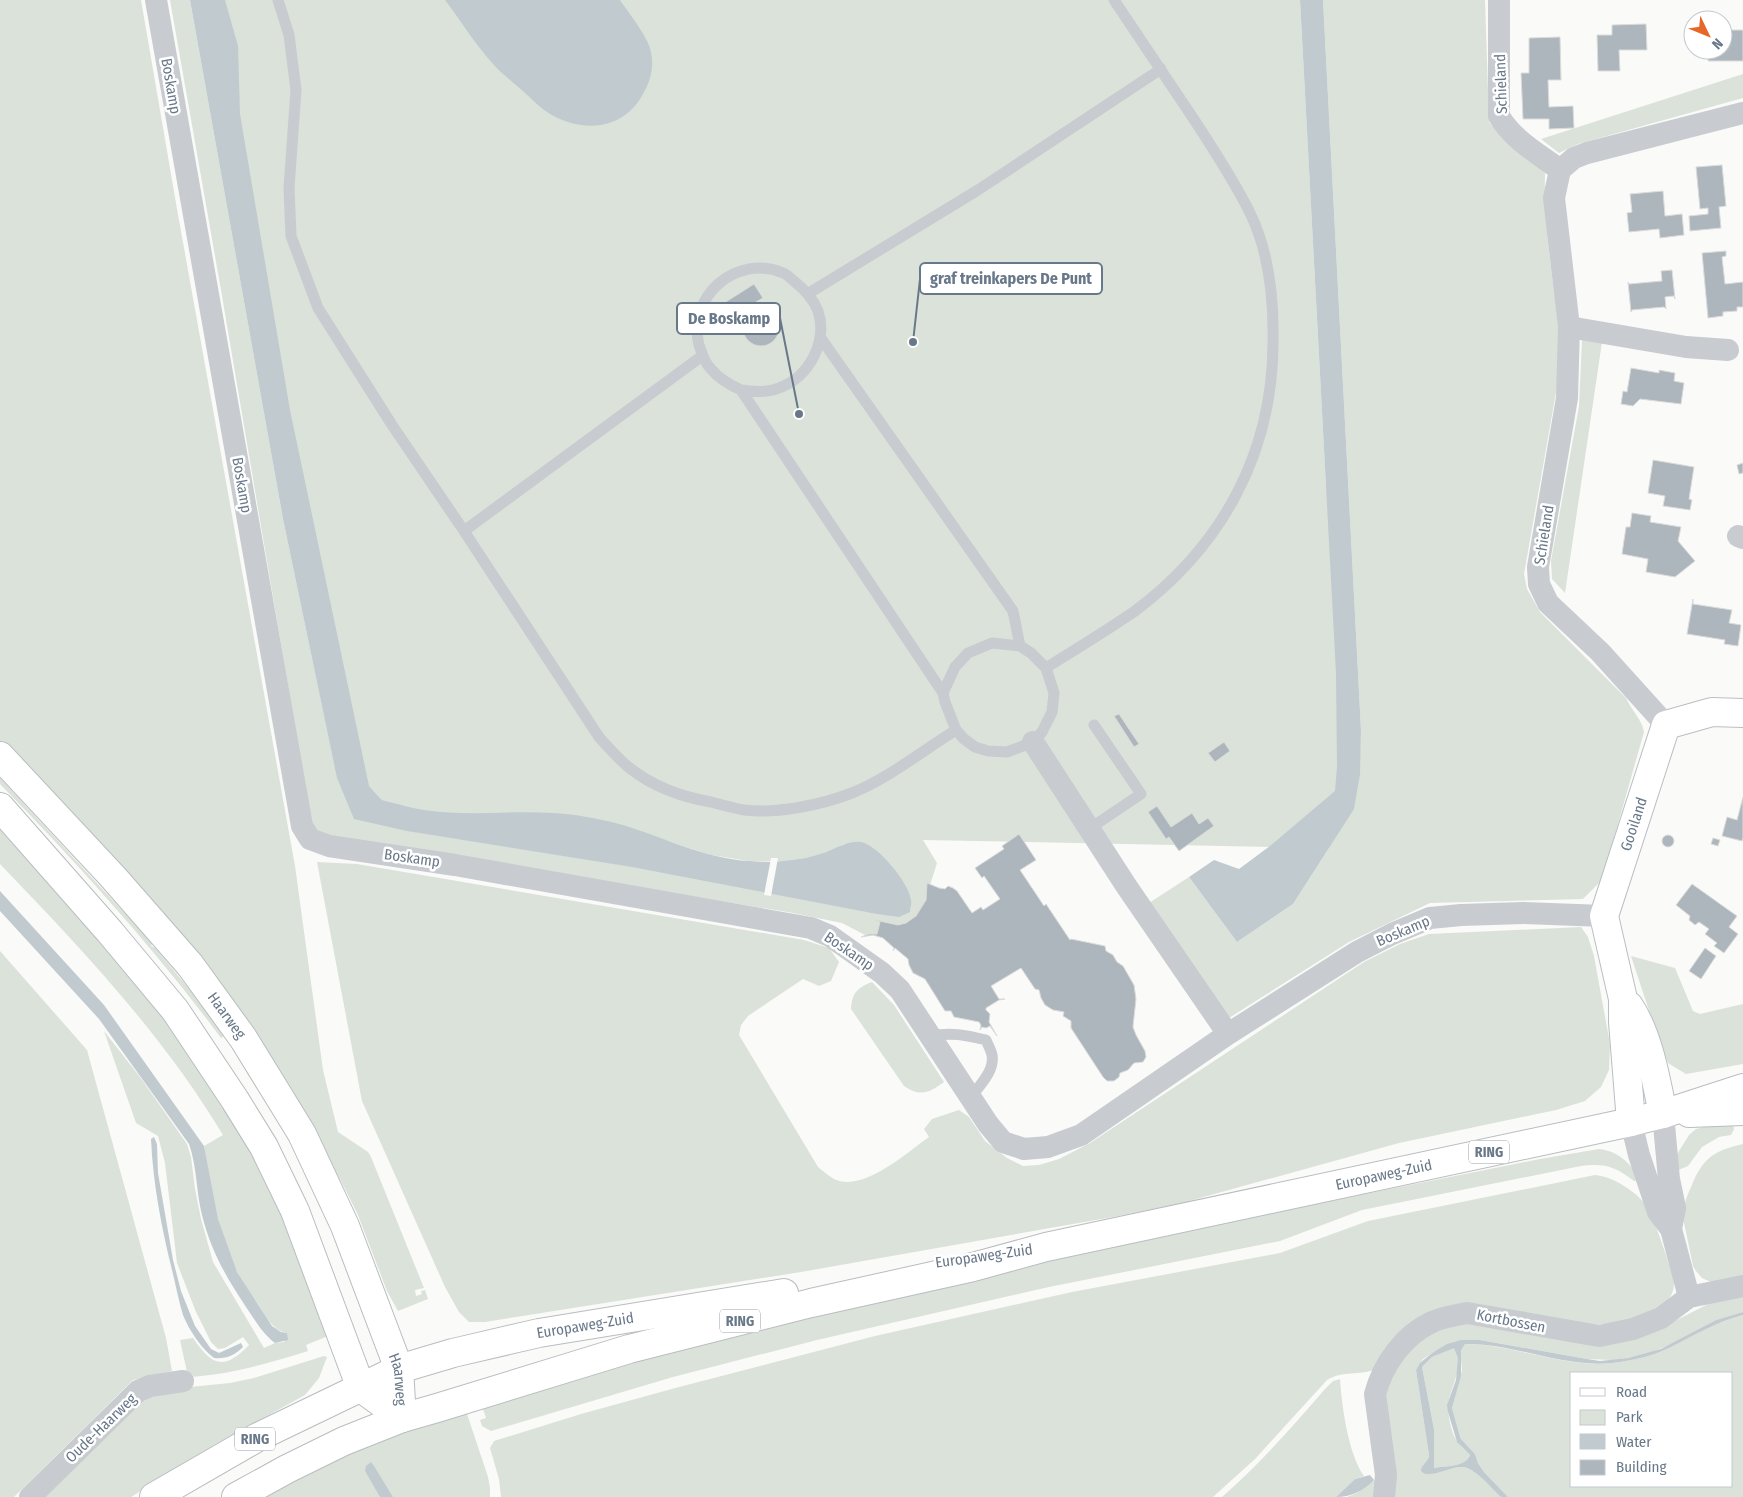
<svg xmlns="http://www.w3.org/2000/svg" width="1743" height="1497" font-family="'Fira Sans Condensed',sans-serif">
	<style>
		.green { fill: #dbe2d9; fill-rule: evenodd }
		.water { fill: #c1cacf; fill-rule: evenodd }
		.pier { fill: #fafaf8 }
		.building { fill: #aeb6bd; stroke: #dcdcda }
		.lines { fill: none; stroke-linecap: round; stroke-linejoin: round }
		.secondary-casing { stroke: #babfc4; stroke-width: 30 }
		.primary-casing { stroke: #b9bdc1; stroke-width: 30 }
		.lane { stroke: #c8cbcf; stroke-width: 11 }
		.street { stroke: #c8cbcf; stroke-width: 22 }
		.secondary { stroke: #fff; stroke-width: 28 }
		.primary { stroke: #fff; stroke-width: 28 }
		.labels { text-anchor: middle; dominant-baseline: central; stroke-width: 5; stroke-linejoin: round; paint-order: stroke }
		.shield { fill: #fff; stroke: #95a0ac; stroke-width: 1 }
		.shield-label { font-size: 14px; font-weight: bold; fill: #687889 }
		.street-label { font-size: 15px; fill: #687889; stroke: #fff }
		.leader { fill: none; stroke: #687889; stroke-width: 2 }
		.callout-dot { fill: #687889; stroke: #fff; stroke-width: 2 }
		.callout { fill: #fff; stroke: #687889; stroke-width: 2 }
		.callout-label { font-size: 16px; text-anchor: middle; font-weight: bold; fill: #687889 }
	</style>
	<rect width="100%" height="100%" fill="#fafaf8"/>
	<path class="green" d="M 0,0 L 141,0 L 177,209 L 295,866 L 323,1070 L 338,1132 L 368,1152 L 371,1157 L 424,1288 L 415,1290 L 416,1296 L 422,1294 L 421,1291 L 425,1290 L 428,1299 L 398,1311 L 387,1291 L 358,1215 L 344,1187 L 291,1088 L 233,1000 L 187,941 L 0,741 Z
		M 170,0 L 190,0 L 283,519 L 335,767 L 217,0 L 1300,0 L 1326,485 L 1360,755 L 1361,730 L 1323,0 L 1485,0 L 1489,122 L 1502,137 L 1545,173 C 1543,237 1558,300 1561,364 L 1524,574 L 1527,589 L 1540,612 L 1626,698 C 1631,710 1642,719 1644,732 L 1602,880 L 1583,899 L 1430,903 L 1349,942 L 1229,1018 L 1149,903 L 1189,877 L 1237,942 L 1293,904 L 1329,848 L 923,840 L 937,863 L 920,917 L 904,933 L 867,936 L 842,923 L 793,913 L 313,833 L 221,290 ZM 410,831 L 649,835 L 711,855 L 749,861 L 789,861 L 819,855 L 844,844 L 872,847 L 891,865 L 904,884 L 911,900 L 910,911 Z
		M 1743,74 L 1743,98 L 1578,144 L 1559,153 L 1541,139 Z
		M 1582,340 L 1602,342 L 1565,593 L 1552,579 L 1551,561 L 1579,406 Z
		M 0,778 L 152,943 L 151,946 L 155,948 L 191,991 L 224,1036 L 221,1038 C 154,948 79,865 0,784 Z
		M 0,828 L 75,911 L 176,1031 L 267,1173 L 328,1336 L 306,1345 L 308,1351 C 269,1363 232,1374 191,1377 L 187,1372 L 180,1340 L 193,1338 C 212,1366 224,1371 249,1345 L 243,1337 L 225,1348 L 218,1349 L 211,1342 L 196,1312 L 177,1263 L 165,1163 L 158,1136 L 136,1123 L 104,1031 L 140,1077 L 187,1144 L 191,1157 L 195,1189 L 201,1219 L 213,1262 L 264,1348 L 275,1343 L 284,1342 L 287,1333 C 272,1330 266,1316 258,1304 C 251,1294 243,1283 237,1272 C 217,1233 211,1188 204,1146 L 223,1135 C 163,1035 81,948 0,864 Z
		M 317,862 L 357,864 L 804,940 L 829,948 L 839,962 L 831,981 L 819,986 L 803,979 L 748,1016 L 741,1025 L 739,1035 L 818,1167 C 823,1171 829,1176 834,1179 C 863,1193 906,1153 929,1137 L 924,1129 L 932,1119 L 959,1110 L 969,1117 L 985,1141 L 1007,1158 L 1023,1166 L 1039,1165 L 1059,1159 L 1090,1143 L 1364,962 L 1400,944 L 1429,934 L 1581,927 L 1588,937 L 1594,956 L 1610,1044 L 1609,1070 L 1601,1087 L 1585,1101 L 1556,1110 L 1399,1143 L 1182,1203 L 1113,1217 L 801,1272 L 485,1322 L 469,1322 L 459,1312 L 445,1287 L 362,1101 Z
		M 0,951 L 87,1050 L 166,1338 L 172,1371 L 133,1380 L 14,1497 L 0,1497 Z
		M 1631,956 L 1675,968 L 1693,1011 L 1700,1014 L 1743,1004 L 1743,1064 L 1686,1074 L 1668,1063 L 1660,1044 Z
		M 872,982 L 894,1005 L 944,1082 C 929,1093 920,1097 904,1086 L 851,1009 C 852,993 857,988 872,982 Z
		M 1732,1120 L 1734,1129 L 1731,1135 L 1719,1137 L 1702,1147 L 1688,1166 L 1676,1171 L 1674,1159 L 1689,1135 L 1696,1129 Z
		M 1743,1144 L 1743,1278 L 1713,1283 L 1702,1278 L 1696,1271 L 1693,1266 L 1682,1213 C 1684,1204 1687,1196 1691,1187 C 1703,1158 1713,1151 1743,1144 Z
		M 1599,1149 C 1618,1151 1631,1163 1640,1180 L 1634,1181 C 1615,1166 1604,1163 1581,1166 L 1362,1210 L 1280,1241 L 1049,1287 L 817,1340 L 673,1377 L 491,1431 L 482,1426 L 480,1420 L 486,1418 L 481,1403 L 742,1327 L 1190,1229 L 1540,1159 Z
		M 1595,1175 C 1614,1177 1635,1191 1647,1206 C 1652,1213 1673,1273 1674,1282 C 1674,1287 1673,1293 1670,1297 C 1658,1316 1613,1324 1593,1325 L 1474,1305 L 1376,1369 C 1360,1376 1343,1370 1327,1380 L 1255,1459 L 1213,1497 L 501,1497 L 499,1479 L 490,1448 L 494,1441 L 581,1414 L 679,1387 L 875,1336 L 1072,1292 L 1280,1253 L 1368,1221 Z
		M 1743,1293 L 1743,1312 L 1716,1320 L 1672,1344 L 1652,1352 L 1628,1358 L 1612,1360 L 1587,1359 L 1480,1340 L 1460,1340 L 1453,1342 L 1432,1353 L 1423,1359 L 1416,1370 L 1429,1455 L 1428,1462 L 1423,1465 L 1429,1474 C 1439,1472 1450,1468 1460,1467 C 1475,1466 1491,1487 1501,1497 L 1391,1497 L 1385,1405 L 1387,1383 L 1400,1359 L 1426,1336 L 1454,1323 L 1663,1327 L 1718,1299 Z
		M 1743,1315 L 1743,1497 L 1508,1497 L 1484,1472 L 1478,1463 L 1475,1454 L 1461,1439 L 1459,1433 L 1452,1408 L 1462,1370 L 1460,1350 L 1465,1344 C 1514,1344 1562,1368 1612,1363 C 1630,1361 1650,1357 1667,1349 C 1692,1337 1715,1322 1743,1315 ZM 1572,1373 L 1732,1373 L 1732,1486 L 1572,1486 Z
		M 1454,1347 C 1467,1366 1448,1390 1448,1407 C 1448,1417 1452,1436 1459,1444 C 1462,1448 1466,1451 1470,1455 C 1466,1467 1445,1466 1434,1468 L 1434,1429 L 1422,1367 L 1432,1357 Z
		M 324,1356 L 327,1357 L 319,1378 L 305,1395 L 216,1444 L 131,1497 L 40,1497 L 144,1396 L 190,1387 L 230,1383 L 254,1378 Z
		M 1340,1379 C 1342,1407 1348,1453 1364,1476 L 1355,1479 L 1336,1497 L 1222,1497 C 1260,1464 1292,1427 1325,1389 L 1333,1381 Z
		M 465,1408 L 488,1477 L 490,1488 L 490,1497 L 393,1497 L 370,1462 L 380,1497 L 259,1497 L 333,1459 Z
		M 1374,1480 L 1379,1484 L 1378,1497 L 1347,1497 L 1357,1493 Z"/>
	<path class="water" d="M 190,0 L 225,0 L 238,46 L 240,114 L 290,410 L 369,786 C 373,790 378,797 382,800 C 387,802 395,803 401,805 C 449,819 502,810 552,813 C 574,814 597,818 619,824 C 662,836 704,859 750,861 C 772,863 796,861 817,855 C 831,852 845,840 861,842 C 878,845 909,883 911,900 C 912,904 910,908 910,912 L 899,917 L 877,914 L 632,867 L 407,831 L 354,819 L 337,778 L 283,519 Z
		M 445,0 L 620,0 C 628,12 649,38 651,52 C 654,66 651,80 644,92 C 625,131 581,134 547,112 C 539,107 531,98 524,92 C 514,83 502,74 493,64 C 475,44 461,21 445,0 Z
		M 1300,0 L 1323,0 L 1361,730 L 1360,774 L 1354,809 L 1293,904 L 1237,942 L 1189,877 L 1214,860 L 1239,869 L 1270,846 L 1335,791 L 1337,767 L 1336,673 Z
		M 0,891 L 104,1005 L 204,1146 L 218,1219 L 237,1272 L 272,1326 L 281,1332 L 287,1333 L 288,1340 L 275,1343 C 262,1333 255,1320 246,1307 C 226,1277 211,1251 202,1215 C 196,1192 197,1166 189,1144 L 99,1019 L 0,911 Z
		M 154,1137 L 157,1144 L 158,1173 L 173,1260 L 181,1291 L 195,1326 L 211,1349 L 219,1353 L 241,1343 L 243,1347 C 234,1356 226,1359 214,1358 C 201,1348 189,1330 183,1315 C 179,1302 176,1287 173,1274 C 162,1230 153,1185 151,1139 Z
		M 1743,1312 L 1743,1315 C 1715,1322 1692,1337 1667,1349 C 1650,1357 1630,1361 1612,1363 C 1562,1368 1514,1343 1465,1344 L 1461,1350 L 1461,1376 L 1452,1408 L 1459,1433 L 1461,1439 L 1475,1454 L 1478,1463 L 1484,1472 L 1508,1497 L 1501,1497 C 1491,1488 1480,1473 1467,1468 C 1454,1463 1430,1481 1421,1471 C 1421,1464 1429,1462 1429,1455 L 1416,1370 L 1420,1363 L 1432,1353 L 1447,1344 L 1460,1340 L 1480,1340 L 1587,1359 L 1600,1361 L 1628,1358 L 1661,1349 L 1716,1320 ZM 1454,1348 L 1458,1358 L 1456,1380 L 1447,1405 L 1448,1412 L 1457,1442 L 1470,1455 C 1466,1467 1445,1466 1434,1468 L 1434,1429 L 1422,1367 L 1432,1357 Z
		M 371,1462 L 374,1466 L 393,1497 L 380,1497 L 365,1471 L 366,1466 Z
		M 1370,1475 L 1374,1480 C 1363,1491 1351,1497 1336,1497 L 1355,1479 Z"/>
	<path class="pier" d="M 771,858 L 778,858 L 771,896 L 764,895 Z"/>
	<path class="building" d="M 1646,24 L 1647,50 L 1619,50 L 1620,71 L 1598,71 L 1597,35 L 1612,35 L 1612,25 Z
		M 1723,30 L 1743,30 L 1743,61 L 1708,61 L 1708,50 L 1723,50 Z
		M 1560,37 L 1561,80 L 1548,80 L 1549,107 L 1573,106 L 1574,128 L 1549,129 L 1549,119 L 1523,119 L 1521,73 L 1529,73 L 1529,38 Z
		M 1722,165 L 1726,206 L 1719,207 L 1721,228 L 1690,231 L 1689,216 L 1708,214 L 1708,208 L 1700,209 L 1696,167 Z
		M 1663,191 L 1665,216 L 1682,214 L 1684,235 L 1660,238 L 1659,229 L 1629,232 L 1627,213 L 1632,212 L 1630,194 Z
		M 1726,251 L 1726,256 L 1722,257 L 1725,284 L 1743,282 L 1743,307 L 1737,307 L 1737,311 L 1723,312 L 1723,316 L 1708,318 L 1702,253 Z
		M 1672,270 L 1675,299 L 1674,296 L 1665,297 L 1666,309 L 1664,307 L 1632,310 L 1631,312 L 1628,282 L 1629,284 L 1662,281 L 1661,271 Z
		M 754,284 L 763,298 L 756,302 L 758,309 L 745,318 L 739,314 L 733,317 L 724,303 Z
		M743 328a18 18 0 1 1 36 0a18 18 0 1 1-36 0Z
		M 1631,368 L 1659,373 L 1659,370 L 1675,373 L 1674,381 L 1684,383 L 1681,404 L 1640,399 L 1633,406 L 1621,404 L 1623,391 L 1627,392 Z
		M 1653,460 L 1694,467 L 1689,499 L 1692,500 L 1690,510 L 1663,506 L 1665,496 L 1648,493 Z
		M 1743,463 L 1743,473 L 1739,474 L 1737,465 Z
		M 1632,513 L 1651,516 L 1650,522 L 1681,527 L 1678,541 L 1695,561 L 1675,577 L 1646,572 L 1648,559 L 1622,554 L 1626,527 L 1630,527 Z
		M 1693,599 L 1693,604 L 1732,610 L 1729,623 L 1741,625 L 1738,646 L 1724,644 L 1725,640 L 1687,634 Z
		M 1119,714 L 1139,744 L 1134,747 L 1114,716 Z
		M 1224,742 L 1230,751 L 1215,762 L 1208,753 Z
		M 1743,797 L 1743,838 L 1742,841 L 1722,836 L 1727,817 L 1737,820 Z
		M 1157,806 L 1171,827 L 1192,813 L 1199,824 L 1208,818 L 1214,826 L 1179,851 L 1169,837 L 1166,839 L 1148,812 Z
		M 1019,834 L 1036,860 L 1020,870 L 1044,906 L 1046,904 L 1070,940 L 1071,939 L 1105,946 L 1106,951 L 1113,955 L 1117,962 L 1123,966 L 1134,985 L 1136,999 L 1133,1027 L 1136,1035 L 1145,1051 L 1146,1057 L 1143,1062 L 1134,1063 L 1128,1070 L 1120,1073 L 1119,1077 L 1114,1081 L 1107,1081 L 1103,1077 L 1071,1028 L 1071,1021 L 1063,1016 L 1064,1012 L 1053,1010 L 1045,1005 L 1041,998 L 1039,990 L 1035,989 L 1021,968 L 991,986 L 999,999 L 1005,999 L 999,1000 L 986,1008 L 986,1010 L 990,1014 L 989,1022 L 997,1036 L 990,1026 L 986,1028 L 982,1027 L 980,1030 L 981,1025 L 979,1022 L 954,1017 L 951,1011 L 945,1011 L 925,979 L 913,973 L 909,965 L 908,959 L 895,948 L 893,951 L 894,948 L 883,938 L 873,935 L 861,937 L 869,934 L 877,934 L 880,922 L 875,920 L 898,925 L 906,923 L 916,916 L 926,900 L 927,883 L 939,888 L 945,889 L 948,886 L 953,888 L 957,891 L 972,913 L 981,907 L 983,910 L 1000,899 L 984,876 L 982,878 L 975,868 L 1004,849 L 1002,846 Z
		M1662 841a6 6 0 1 1 12 0a6 6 0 1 1-12 0Z
		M 1713,838 L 1720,840 L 1718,846 L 1711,844 Z
		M 1692,884 L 1737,916 L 1729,927 L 1738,934 L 1724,953 L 1714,946 L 1717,943 L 1705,934 L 1709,929 L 1699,922 L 1695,925 L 1689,920 L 1690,916 L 1676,905 Z
		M 1705,948 L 1716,956 L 1701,979 L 1689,971 Z"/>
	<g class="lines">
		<g class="secondary-casing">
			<g id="secondary">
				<path d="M 1629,1006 C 1649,1036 1656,1080 1663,1114"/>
				<path id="s1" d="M 1631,1122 L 1623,1022 L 1623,999 L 1604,916 L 1666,725 L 1712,712 L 1743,713"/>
			</g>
		</g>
		<g class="primary-casing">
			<g id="primary">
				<path id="s2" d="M 0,756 L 113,877 L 190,965 L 243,1038 L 275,1090 L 302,1134 L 345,1226 L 399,1369 L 402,1418"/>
				<path d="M 0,807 L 110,932 L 175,1010 L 235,1100 L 264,1147 L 295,1211 L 361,1388 L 402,1418"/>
				<path d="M 1689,1113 L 1743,1111"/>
				<path id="s3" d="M 154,1497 L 258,1437 L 399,1369 L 453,1353 L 539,1333 L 784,1293"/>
				<path id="s4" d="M 236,1497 L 287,1469 L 344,1441 L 402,1418 L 437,1408 L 629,1349 L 811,1303 L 973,1267 L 1046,1247 L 1631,1122 L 1663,1114 L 1743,1088"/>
			</g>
		</g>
		<path class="lane" d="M 278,0 L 289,35 L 296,90 L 289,188 L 291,236 L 318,308 L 392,425 L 464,531 L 599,737 C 609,748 619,760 631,769 C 654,787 682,797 711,802 C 722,805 733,808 744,810 C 777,814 821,805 852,793 C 889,778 922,751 956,730
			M 809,293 L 978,190 L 1161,69
			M 820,337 L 1013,611 L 1020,646
			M 741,390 C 754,392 767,393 779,388 C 809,377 828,342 818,311 C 813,298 805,290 795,282 C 791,279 787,274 783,273 C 736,253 687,297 699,345 C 702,353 704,362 711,369 C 719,379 730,385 741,390 L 943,693
			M 464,531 L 702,356
			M 992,643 L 1020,646 L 1031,653 L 1046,668 L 1054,693 L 1052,712 L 1042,732 L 1033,742 L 1007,752 L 988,751 L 975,747 L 964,739 L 956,730 L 945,702 L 943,693 L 955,667 L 968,653 Z
			M 1046,668 C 1076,649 1106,631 1135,611 C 1222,546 1272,454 1273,345 C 1274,301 1270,255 1251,215 C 1235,182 1215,152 1195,121 C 1168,80 1141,40 1114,0
			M 1089,829 L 1141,794 L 1094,725
			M 930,1036 C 952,1032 965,1035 986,1040 C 988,1045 991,1050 992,1055 C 995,1071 979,1086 971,1097"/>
		<path class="street" d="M 156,0 L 302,826 L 310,839 L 329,846 L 455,865 L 811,928 L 830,936 L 882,973 L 900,990 L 988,1124 L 1003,1142 L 1024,1149 L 1048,1147 L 1081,1135 L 1228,1034 L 1357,952 L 1392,934 L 1430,918 L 1461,915 L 1523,913 L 1604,916
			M 1499,0 L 1499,116 C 1513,140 1539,154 1560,170
			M 1569,327 L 1686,347 L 1728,350
			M 1738,536 L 1743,538
			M 1666,725 L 1600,652 L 1548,603 L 1539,584 L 1538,567 L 1567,398 L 1569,327 L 1554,198 L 1560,170 L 1574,158 L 1587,153 L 1743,113
			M 1033,742 L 1127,887 L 1228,1034
			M 1663,1114 L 1669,1179 L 1675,1208 L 1671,1229
			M 1631,1122 L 1639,1155 L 1658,1212 L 1671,1229 L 1689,1297
			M 30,1497 L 138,1391 L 150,1386 L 183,1381
			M 1384,1497 L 1386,1475 L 1375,1394 C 1383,1364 1404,1335 1432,1322 C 1443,1317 1455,1315 1467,1313 L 1599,1336 L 1633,1329 L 1661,1318 L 1689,1297 L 1743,1286"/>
		<use href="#secondary" class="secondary"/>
		<use href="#primary" class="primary"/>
	</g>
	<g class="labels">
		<g class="shield">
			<rect x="1469" y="1140.5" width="40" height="23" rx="4"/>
			<rect x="720" y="1309.5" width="40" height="23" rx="4"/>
			<rect x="235" y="1427.5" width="40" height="23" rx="4"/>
		</g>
		<g class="shield-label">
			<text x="1489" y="1152">RING</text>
			<text x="740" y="1321">RING</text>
			<text x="255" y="1439">RING</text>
		</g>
		<g class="street-label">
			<text transform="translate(1501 84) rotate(-92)">Schieland</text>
			<text transform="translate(171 86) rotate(80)">Boskamp</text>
			<text transform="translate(242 485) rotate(80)">Boskamp</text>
			<text transform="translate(1544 535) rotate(-81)">Schieland</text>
			<text stroke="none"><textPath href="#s1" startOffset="305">Gooiland</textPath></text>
			<text transform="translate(412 858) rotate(8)">Boskamp</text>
			<text transform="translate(1403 931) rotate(-23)">Boskamp</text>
			<text transform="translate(849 951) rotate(34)">Boskamp</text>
			<text stroke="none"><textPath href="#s2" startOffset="345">Haarweg</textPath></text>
			<text stroke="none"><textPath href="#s4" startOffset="1196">Europaweg-Zuid</textPath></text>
			<text transform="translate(984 1256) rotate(-8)">Europaweg-Zuid</text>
			<text transform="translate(1511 1321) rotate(11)">Kortbossen</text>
			<text stroke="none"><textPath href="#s3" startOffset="468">Europaweg-Zuid</textPath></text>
			<text stroke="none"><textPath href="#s2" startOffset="750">Haarweg</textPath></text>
			<text transform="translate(101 1428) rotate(-44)">Oude-Haarweg</text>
		</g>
	</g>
	<path class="leader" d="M913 342L920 279M799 414L780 318"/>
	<g class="callout-dot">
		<circle cx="913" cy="342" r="5"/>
		<circle cx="799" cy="414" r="5"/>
	</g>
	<g class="callout">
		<rect x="920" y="263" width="182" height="31" rx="5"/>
		<rect x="677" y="303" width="103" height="31" rx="5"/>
	</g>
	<g class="callout-label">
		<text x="1011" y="284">graf treinkapers De Punt</text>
		<text x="729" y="324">De Boskamp</text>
	</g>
	<rect x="1570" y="1372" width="162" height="115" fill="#ffffff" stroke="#c3c9d0"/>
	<rect x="1580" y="1388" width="25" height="8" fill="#ffffff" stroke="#c3c9d0"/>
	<text x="1616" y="1397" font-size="15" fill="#687889">Road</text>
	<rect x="1580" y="1410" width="25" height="15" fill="#dbe2d9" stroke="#c3c9d0"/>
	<text x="1616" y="1422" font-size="15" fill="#687889">Park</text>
	<rect x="1580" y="1434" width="25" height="15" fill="#c1cacf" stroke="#c3c9d0"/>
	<text x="1616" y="1447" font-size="15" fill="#687889">Water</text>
	<rect x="1580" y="1460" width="25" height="15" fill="#aeb6bd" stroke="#c3c9d0"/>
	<text x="1616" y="1472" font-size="15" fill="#687889">Building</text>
	<g transform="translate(1708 35) rotate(133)"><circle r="24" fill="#ffffff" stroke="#c3c9d0"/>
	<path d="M0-4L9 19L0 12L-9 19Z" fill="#e7672b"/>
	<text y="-8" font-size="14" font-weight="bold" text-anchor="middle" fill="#687889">N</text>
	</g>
</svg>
